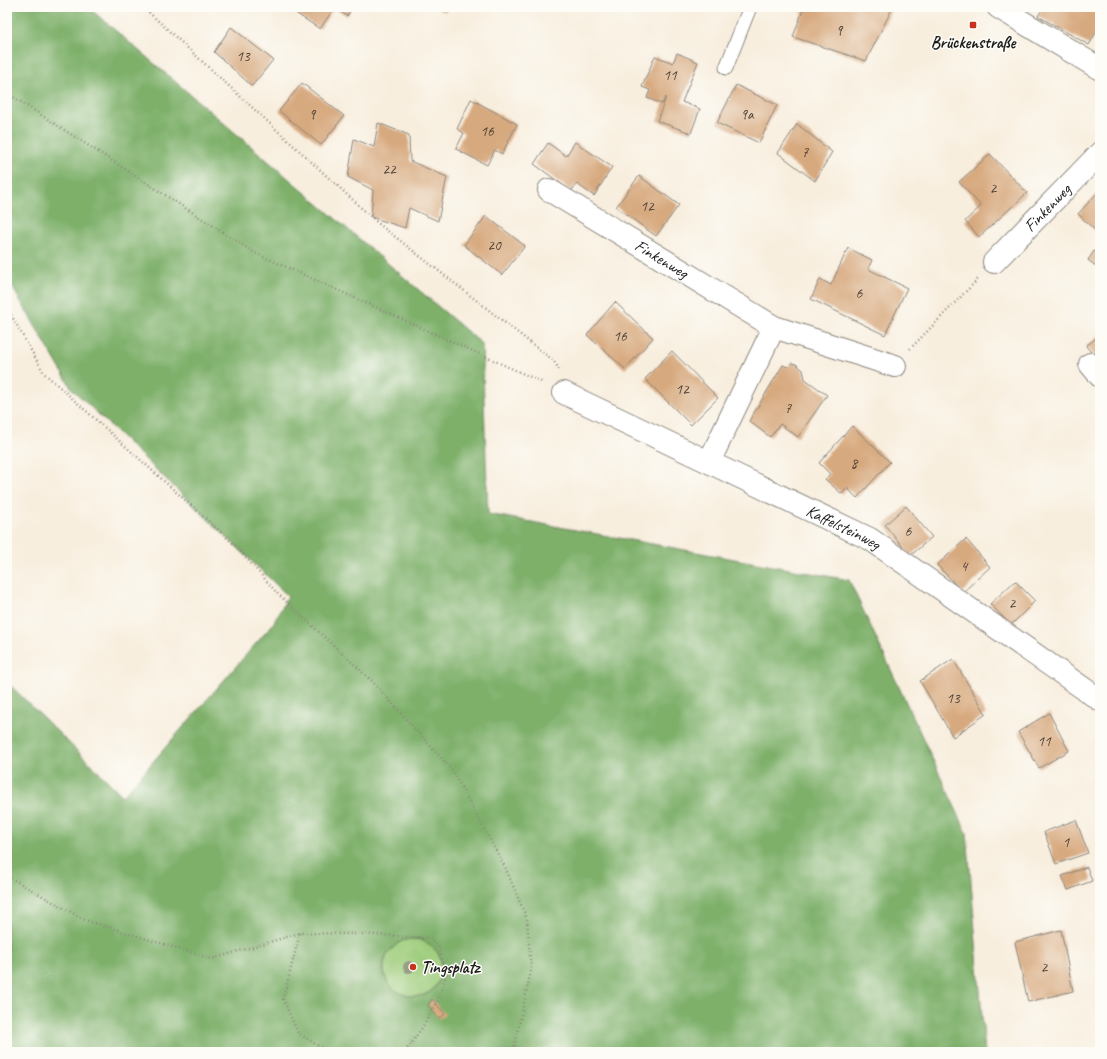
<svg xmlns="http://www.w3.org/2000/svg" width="1107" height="1059" font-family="Caveat,sans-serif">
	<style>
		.green { fill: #9dcc7a; stroke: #5c744b }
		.forest { fill: #7eb06a; stroke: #4d6643; fill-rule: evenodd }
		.building { fill: #d7a97e }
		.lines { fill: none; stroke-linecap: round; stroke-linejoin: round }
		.lane-casing { stroke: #8a857d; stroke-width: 15 }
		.street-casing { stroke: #8a857d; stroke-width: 24 }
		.secondary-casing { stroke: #8a857d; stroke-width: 24 }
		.path { stroke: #8a857d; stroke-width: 2.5; stroke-dasharray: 1 3; stroke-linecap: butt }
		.lane { stroke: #fff; stroke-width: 13 }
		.street { stroke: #fff; stroke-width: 22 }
		.secondary { stroke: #fff; stroke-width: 22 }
		.tree { fill: #989d85 }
		.poi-dot { fill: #c8321e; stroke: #fdfcf7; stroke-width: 1.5 }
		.labels { text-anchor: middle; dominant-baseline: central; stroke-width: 3; stroke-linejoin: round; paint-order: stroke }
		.number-label { font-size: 15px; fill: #4b3f34 }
		.poi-label { font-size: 17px; font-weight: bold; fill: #1c1c1c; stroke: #fdfcf7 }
		.street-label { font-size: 17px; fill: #1c1c1c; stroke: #fdfcf7 }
	</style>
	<rect width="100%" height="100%" fill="#fdfcf7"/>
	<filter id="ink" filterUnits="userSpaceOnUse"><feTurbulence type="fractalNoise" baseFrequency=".025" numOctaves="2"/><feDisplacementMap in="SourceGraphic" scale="8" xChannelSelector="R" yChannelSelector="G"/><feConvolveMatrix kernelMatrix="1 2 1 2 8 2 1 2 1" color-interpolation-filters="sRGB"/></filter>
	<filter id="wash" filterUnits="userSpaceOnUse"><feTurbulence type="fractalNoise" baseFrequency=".012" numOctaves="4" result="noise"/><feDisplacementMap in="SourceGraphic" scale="16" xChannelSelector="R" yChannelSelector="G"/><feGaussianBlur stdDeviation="0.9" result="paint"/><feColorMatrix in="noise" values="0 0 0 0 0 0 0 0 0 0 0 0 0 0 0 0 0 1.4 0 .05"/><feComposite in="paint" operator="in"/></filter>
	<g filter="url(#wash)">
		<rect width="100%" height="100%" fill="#f8eede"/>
		<path class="green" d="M384 968a29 29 0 1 1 58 0a29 29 0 1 1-58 0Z"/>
		<path class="forest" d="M 7,7 L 88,7 L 482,344 L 488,514 L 849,580 L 967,833 L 985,1052 L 7,1052 L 7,682 L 123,796 L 273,624 L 288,596 L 72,389 L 7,278 ZM 420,939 C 425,942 432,945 435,949 C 445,961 443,977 434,988 C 430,993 424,996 418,996 C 389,999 370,965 395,946 C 398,944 401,940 405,940 C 409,939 415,939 420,939 Z"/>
		<g id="blocks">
			<path class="building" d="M 293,7 L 353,7 L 347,16 L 334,8 L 320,29 L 291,10 Z
				M 436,7 L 448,7 L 445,12 Z
				M 804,7 L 893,7 L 866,61 L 793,37 Z
				M 1044,7 L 1100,7 L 1100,25 L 1089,45 L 1038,16 Z
				M 231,27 L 273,60 L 252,86 L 214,52 Z
				M 677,53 L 698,62 L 682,102 L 700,109 L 691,133 L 657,121 L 666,97 L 662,104 L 647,98 L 650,90 L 642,87 L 655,56 L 673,63 Z
				M 302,83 L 344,116 L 321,145 L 279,111 Z
				M 736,85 L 777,105 L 759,143 L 717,123 Z
				M 471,99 L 517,124 L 502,154 L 495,150 L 487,165 L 456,149 L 464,133 L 457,129 Z
				M 378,123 L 409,135 L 410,161 L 447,177 L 438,221 L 409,208 L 405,228 L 371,217 L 373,190 L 348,177 L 354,139 L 374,147 Z
				M 797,124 L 832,152 L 815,181 L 778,153 Z
				M 575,142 L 612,167 L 594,196 L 577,184 L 571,191 L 534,164 L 548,143 L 566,156 Z
				M 990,154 L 1027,193 L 979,237 L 965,221 L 981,206 L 959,182 Z
				M 639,176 L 679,205 L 656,236 L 616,207 Z
				M 1098,192 L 1100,194 L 1100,235 L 1078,214 Z
				M 486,216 L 525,246 L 502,275 L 464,245 Z
				M 848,248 L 872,260 L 868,269 L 907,288 L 885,335 L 811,299 L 820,279 L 831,285 Z
				M 1094,251 L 1100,255 L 1100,269 L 1088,260 Z
				M 615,302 L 653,338 L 625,369 L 587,335 Z
				M 1100,335 L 1100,363 L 1086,346 Z
				M 672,351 L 718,398 L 691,425 L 645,379 Z
				M 791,363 L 796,364 L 803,370 L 805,379 L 827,395 L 798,437 L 780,424 L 770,437 L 749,421 L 783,365 L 787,367 Z
				M 852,426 L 890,462 L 857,498 L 847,488 L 842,494 L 825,479 L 830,474 L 819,463 Z
				M 906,506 L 932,537 L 910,556 L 885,525 Z
				M 966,539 L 990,567 L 963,592 L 937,565 Z
				M 1015,581 L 1035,601 L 1011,625 L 990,604 Z
				M 953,659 L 986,714 L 953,737 L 920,681 Z
				M 1049,713 L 1069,751 L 1039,768 L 1018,732 Z
				M 1076,820 L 1088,853 L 1056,864 L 1044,832 Z
				M 1087,867 L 1092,881 L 1068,890 L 1062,876 Z
				M 1061,930 L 1073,991 L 1028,1002 L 1015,942 Z
				M 432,999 L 445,1014 L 439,1019 L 428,1005 Z"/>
		</g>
	</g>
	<g filter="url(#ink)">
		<use href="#blocks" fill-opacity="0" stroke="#8a857d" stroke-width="1"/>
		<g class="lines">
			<g class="lane-casing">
				<path id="lane" d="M 726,68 L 750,7"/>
			</g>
			<g class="street-casing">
				<g id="street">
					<path id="s1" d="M 549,190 L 774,327 L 895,366"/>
					<path id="s2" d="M 994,262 L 1100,153"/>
					<path d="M 1090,364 L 1100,376"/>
					<path id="s3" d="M 564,393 L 870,539 L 1100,700"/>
					<path d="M 709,462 L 774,327"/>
				</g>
			</g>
			<g class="secondary-casing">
				<path id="secondary" d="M 998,7 L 1100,69"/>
			</g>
			<path class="path" d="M 143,7 L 380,225 L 554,361 L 560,371
				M 7,93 L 255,253 L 544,383
				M 7,308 L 44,373 L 234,544 L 278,594 L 372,681 L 452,770 L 505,867 L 527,919 L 531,971 L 513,1052
				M 910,349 L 979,278
				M 7,876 L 85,920 L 212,959 L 300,933 L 360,934 L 429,938 L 438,947 L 446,975 L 438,1000 L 422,1028 L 405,1052
				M 300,933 L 283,999 L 298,1033 L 328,1052"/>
			<use href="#lane" class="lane"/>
			<use href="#street" class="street"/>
			<use href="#secondary" class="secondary"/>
		</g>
		<circle class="tree" cx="409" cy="967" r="6"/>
	</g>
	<g class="poi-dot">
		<rect x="969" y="21" width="8" height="8" rx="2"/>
		<circle cx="413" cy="967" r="4"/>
	</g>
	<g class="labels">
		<g class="number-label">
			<text x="839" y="30">9</text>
			<text x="243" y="56">13</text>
			<text x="670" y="75">11</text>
			<text x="312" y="114">9</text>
			<text x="747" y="114">9a</text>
			<text x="487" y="131">16</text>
			<text x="805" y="152">7</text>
			<text x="389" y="169">22</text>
			<text x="993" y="188">2</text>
			<text x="647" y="206">12</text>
			<text x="494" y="245">20</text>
			<text x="859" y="293">6</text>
			<text x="620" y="336">16</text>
			<text x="682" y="389">12</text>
			<text x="788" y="408">7</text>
			<text x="854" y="463">8</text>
			<text x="908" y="531">6</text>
			<text x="964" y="566">4</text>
			<text x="1012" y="603">2</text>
			<text x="953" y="698">13</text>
			<text x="1044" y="741">11</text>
			<text x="1066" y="842">1</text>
			<text x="1044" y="967">2</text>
		</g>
		<g class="poi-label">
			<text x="973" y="42">Brückenstraße</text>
			<text x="421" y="967" text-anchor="start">Tingsplatz</text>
		</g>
		<g class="street-label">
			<text stroke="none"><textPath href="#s2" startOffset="76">Finkenweg</textPath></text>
			<text stroke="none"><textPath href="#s1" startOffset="132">Finkenweg</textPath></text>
			<text stroke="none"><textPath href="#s3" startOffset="310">Kaffelsteinweg</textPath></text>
		</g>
	</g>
	<rect width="1107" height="1059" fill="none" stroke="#fdfcf7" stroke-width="24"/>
</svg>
